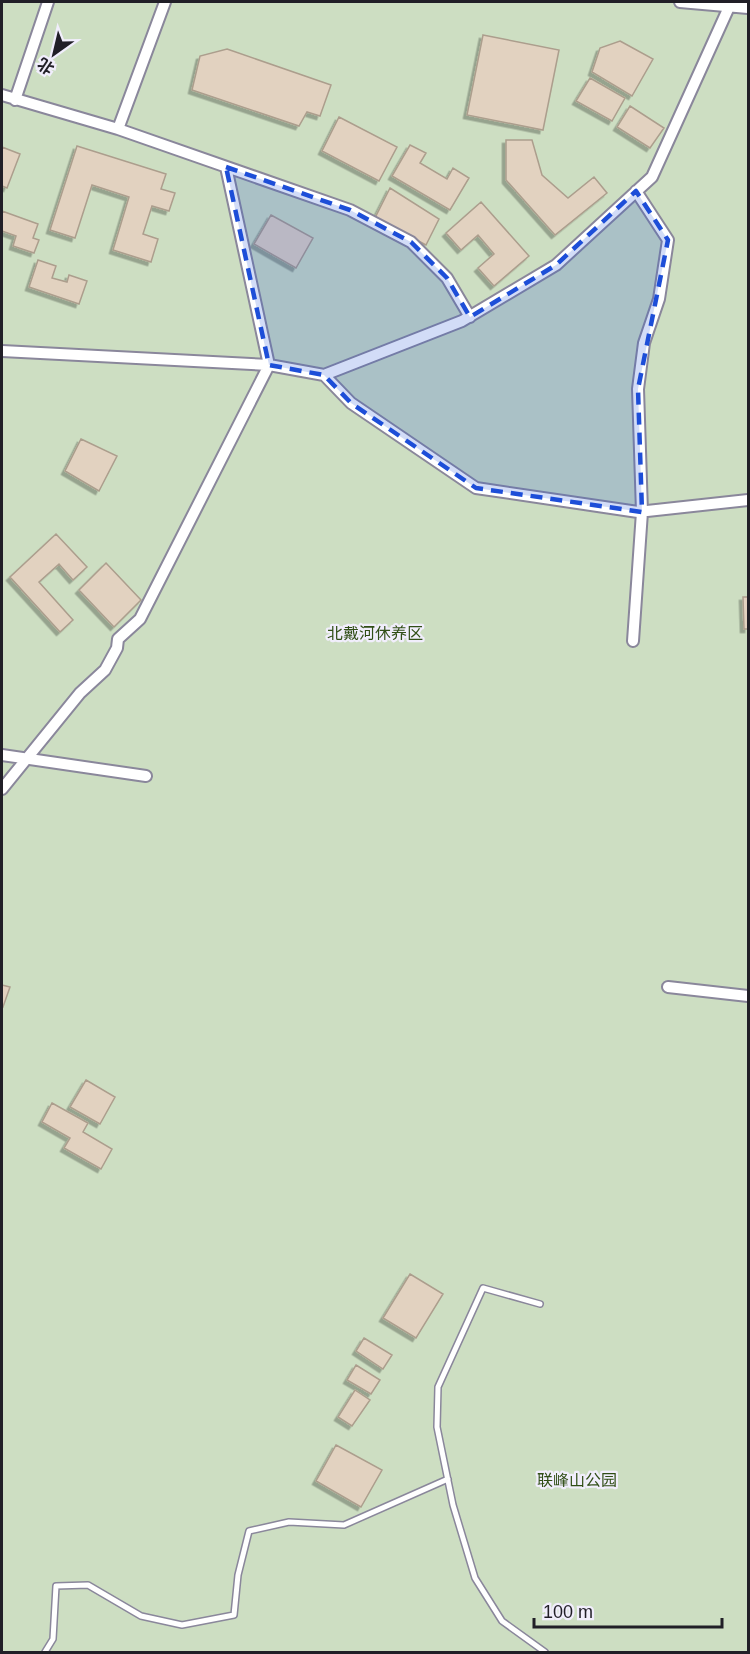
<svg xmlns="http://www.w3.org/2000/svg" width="750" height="1654" font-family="Arial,'Noto Sans SC',sans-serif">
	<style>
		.green { fill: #cddec2 }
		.building { fill: #e2d2c0; stroke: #ac9e8d; stroke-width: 1.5; filter: url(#shadow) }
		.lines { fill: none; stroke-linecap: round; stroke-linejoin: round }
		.service-casing { stroke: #8a879b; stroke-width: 8 }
		.minor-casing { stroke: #8a879b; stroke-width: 14 }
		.service { stroke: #fff; stroke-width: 5 }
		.minor { stroke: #fff; stroke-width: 10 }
		.marked { fill: #1d4ed8; fill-opacity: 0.2; stroke: #1d4ed8; stroke-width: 4.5; stroke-dasharray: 12 8; stroke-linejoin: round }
		.labels { text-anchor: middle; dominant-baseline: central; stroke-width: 4.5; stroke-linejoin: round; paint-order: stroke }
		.park-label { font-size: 16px; fill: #304e16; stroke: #f1eefc }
	</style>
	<defs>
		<filter id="shadow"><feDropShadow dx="-3.5" dy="3.5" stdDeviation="0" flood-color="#0004"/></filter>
	</defs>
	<rect width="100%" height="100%" fill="#f1eefc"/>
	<path class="green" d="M 2,2 L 748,2 L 748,1652 L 2,1652 Z"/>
	<path class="building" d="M 483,35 L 559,50 L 543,130 L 467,115 Z
		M 620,41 L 653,59 L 632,96 L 592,72 L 600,48 Z
		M 227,49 L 331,85 L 320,116 L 307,112 L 299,126 L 192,90 L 200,56 Z
		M 590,78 L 625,98 L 612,121 L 576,101 Z
		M 630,106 L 664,128 L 650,148 L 617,127 Z
		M 339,117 L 397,147 L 379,181 L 322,151 Z
		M 506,140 L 532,140 L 542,175 L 568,198 L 594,177 L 607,193 L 555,235 L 506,180 Z
		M 410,145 L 426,153 L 420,163 L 447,179 L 453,168 L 469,178 L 450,210 L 392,176 Z
		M 77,146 L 166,174 L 161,189 L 175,193 L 169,211 L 152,206 L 143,234 L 158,239 L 151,262 L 113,250 L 129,197 L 92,185 L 75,238 L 50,230 Z
		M 2,147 L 20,154 L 7,188 L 2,186 Z
		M 390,188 L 439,219 L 426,245 L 375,218 Z
		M 481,202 L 529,256 L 494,286 L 478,268 L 494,254 L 478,235 L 461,250 L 446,233 Z
		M 2,211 L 38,224 L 33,238 L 39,240 L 34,253 L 13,246 L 16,236 L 2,231 Z
		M 271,215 L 313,238 L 296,268 L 254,244 Z
		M 38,260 L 56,266 L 52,278 L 67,282 L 69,275 L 87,281 L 79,304 L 29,287 Z
		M 81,439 L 117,456 L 99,491 L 65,471 Z
		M 56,534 L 87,567 L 73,580 L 59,564 L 39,582 L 73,620 L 60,632 L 10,577 Z
		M 106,563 L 141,600 L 114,627 L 79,590 Z
		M 743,597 L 748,597 L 748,629 L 744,629 Z
		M 2,985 L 10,987 L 3,1007 L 2,1006 Z
		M 86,1080 L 115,1097 L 100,1124 L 70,1107 Z
		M 52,1103 L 88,1123 L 83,1132 L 112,1149 L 101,1169 L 64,1148 L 70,1138 L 42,1122 Z
		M 410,1274 L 443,1294 L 416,1338 L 383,1318 Z
		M 364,1338 L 392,1355 L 383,1369 L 356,1351 Z
		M 356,1365 L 380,1380 L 371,1394 L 347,1380 Z
		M 355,1390 L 370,1400 L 352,1426 L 338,1417 Z
		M 336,1445 L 382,1470 L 361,1507 L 316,1481 Z"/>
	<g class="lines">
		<g class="service-casing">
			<path id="service" d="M 540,1304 L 483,1288 L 438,1387 L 437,1427 L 453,1505 L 475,1578 L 502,1621 L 545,1652
				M 45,1652 L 53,1639 L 56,1586 L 88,1585 L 141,1616 L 182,1625 L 234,1615 L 238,1575 L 249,1531 L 289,1522 L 344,1525 L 448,1479"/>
		</g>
		<g class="minor-casing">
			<path id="minor" d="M 680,2 L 748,8
				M 2,95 L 118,129 L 350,210 L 411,242 L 447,278 L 470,317
				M 15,100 L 48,2
				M 118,129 L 165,2
				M 2,351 L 269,365 L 324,375 L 462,321 L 556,265 L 652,177 L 729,7
				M 324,375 L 351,403 L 476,488 L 638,512 L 748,500
				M 633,641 L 642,512 L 638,389 L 644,343 L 659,299 L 668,240 L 636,191
				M 2,755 L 146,776
				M 2,789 L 80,693 L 105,670 L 117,648 L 118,639 L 140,619 L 269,365 L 226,167
				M 668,987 L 748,996"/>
		</g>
		<use href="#service" class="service"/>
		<use href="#minor" class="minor"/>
	</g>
	<path class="marked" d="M 226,167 L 350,210 L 411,242 L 447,278 L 470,317 L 556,265 L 636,191 L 668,240 L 638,389 L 642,512 L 476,488 L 351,403 L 324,375 L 269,365 Z"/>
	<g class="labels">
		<g class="park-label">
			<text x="375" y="633">北戴河休养区</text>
			<text x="577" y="1480">联峰山公园</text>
		</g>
	</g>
	<rect width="750" height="1654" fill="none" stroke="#211f27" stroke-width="6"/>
	<g transform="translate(54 54) rotate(214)" stroke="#f1eefc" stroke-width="4.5" paint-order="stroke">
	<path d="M0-4.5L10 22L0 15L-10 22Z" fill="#211f27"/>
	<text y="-9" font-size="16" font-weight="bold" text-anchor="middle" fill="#211f27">北</text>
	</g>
	<path d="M534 1618v9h188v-9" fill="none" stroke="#211f27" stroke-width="3"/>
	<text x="543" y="1618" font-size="18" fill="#211f27" stroke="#f1eefc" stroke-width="4.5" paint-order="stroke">100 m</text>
</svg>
